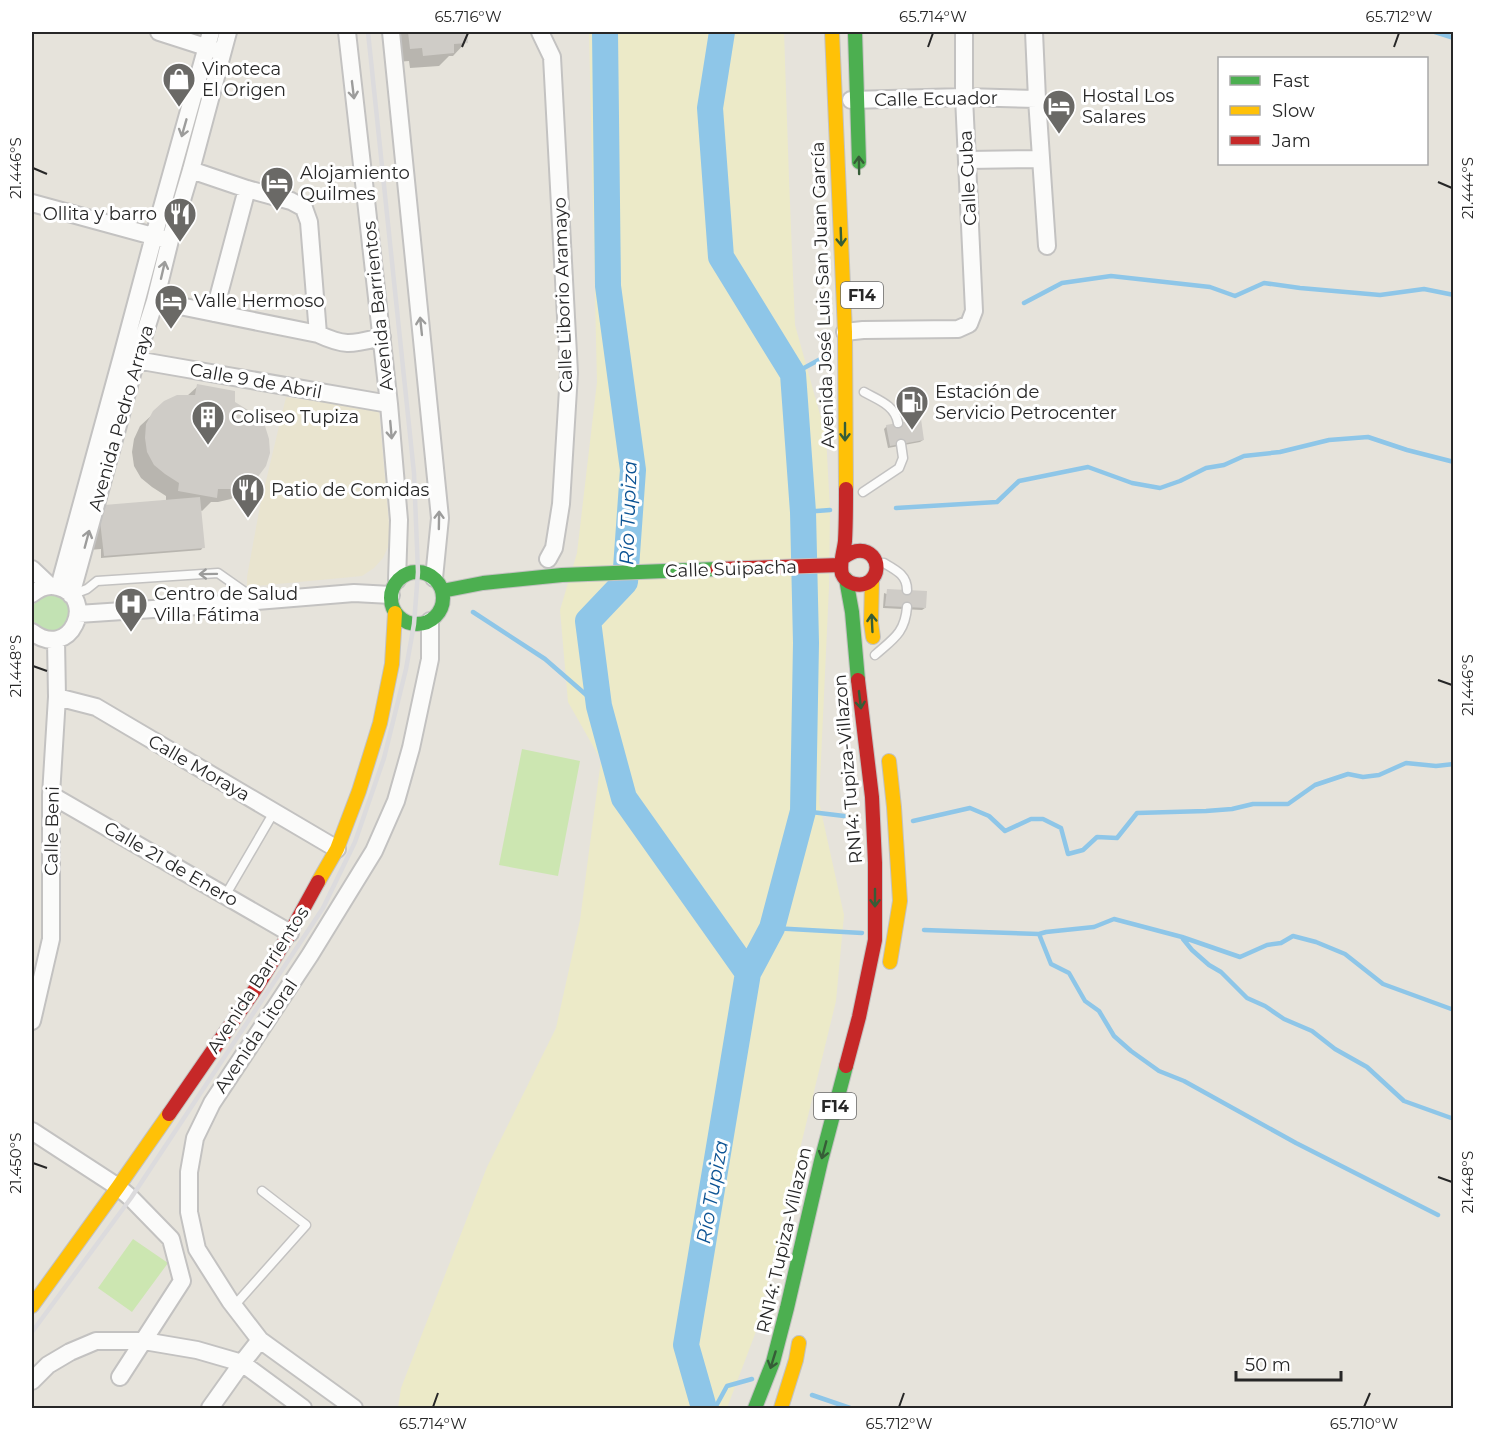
<svg xmlns="http://www.w3.org/2000/svg" width="1485" height="1440" font-family="Montserrat,sans-serif">
	<style>
		.education { fill: #e9e4cf }
		.green { fill: #c2e2b3 }
		.sand { fill: #eceac8 }
		.pitch { fill: #cce6b1 }
		.shadow { fill: #0003 }
		.lines { fill: none; stroke-linecap: round; stroke-linejoin: round }
		.stream { stroke: #8ec6e8; stroke-width: 4.5 }
		.river { stroke: #8ec6e8; stroke-width: 26 }
		.building { fill: #cfccc7 }
		.lane-casing { stroke: #c3c2c1; stroke-width: 11 }
		.street-casing { stroke: #c3c2c1; stroke-width: 20 }
		.fast-casing { stroke: #c3c2c1; stroke-width: 16 }
		.slow-casing { stroke: #c3c2c1; stroke-width: 16 }
		.jam-casing { stroke: #c3c2c1; stroke-width: 16 }
		.lane { stroke: #fbfbfa; stroke-width: 8 }
		.street { stroke: #fbfbfa; stroke-width: 16 }
		.fast { stroke: #4caf50; stroke-width: 14 }
		.slow { stroke: #ffc107; stroke-width: 14 }
		.jam { stroke: #c62828; stroke-width: 14 }
		.rail { stroke: #dcdbdd; stroke-width: 4.5 }
		.oneway { stroke: #9c9c9b }
		.oneway2 { stroke: #365d37 }
		.ticks { fill: none; stroke: #272727; stroke-width: 2 }
		.labels { text-anchor: middle; dominant-baseline: central; stroke-width: 6; stroke-linejoin: round; paint-order: stroke }
		.shield { fill: #fff; stroke: #686868; stroke-width: 1.5 }
		.shield-label { font-size: 16px; font-weight: bold; fill: #272727 }
		.poi-label { font-size: 18px; fill: #272727; stroke: #fff; text-anchor: start }
		.street-label { font-size: 18px; fill: #272727; stroke: #fff }
		.water-label { font-size: 20px; font-style: italic; fill: #0d5494; stroke: #fff }
		.neatline { fill: none; stroke: #272727; stroke-width: 2 }
		.ticks-label { font-size: 15px; text-anchor: middle; fill: #272727 }
	</style>
	<rect width="100%" height="100%" fill="#e6e3db"/>
	<path class="education" d="M 286,397 L 379,410 L 390,536 L 388,547 L 383,558 L 374,568 L 362,576 L 247,587 L 247,577 L 260,506 Z"/>
	<path class="green" d="M32 613a19 19 0 1 1 38 0a19 19 0 1 1-38 0Z"/>
	<path class="sand" d="M 589,32 L 784,32 L 789,179 L 795,325 L 826,436 L 830,510 L 829,587 L 819,802 L 844,915 L 836,1001 L 755,1334 L 727,1408 L 398,1408 L 401,1388 L 487,1167 L 556,1028 L 580,920 L 601,760 L 568,702 L 560,610 L 577,553 L 597,382 Z"/>
	<path class="pitch" d="M 522,749 L 580,761 L 558,876 L 499,865 Z
		M 133,1239 L 168,1263 L 132,1312 L 98,1288 Z"/>
	<path class="shadow" d="M 395,32 L 465,32 L 466,42 L 453,56 L 449,56 L 439,66 L 410,68 L 409,61 L 397,62 Z
		M 198,386 L 233,403 L 256,477 L 242,491 L 231,499 L 218,502 L 211,502 L 202,511 L 200,510 L 203,547 L 201,550 L 101,558 L 101,549 L 89,550 L 91,520 L 166,501 L 166,496 L 152,487 L 141,478 L 134,466 L 132,452 L 134,439 L 140,426 L 165,403 L 187,396 Z
		M 887,426 L 923,440 L 920,442 L 888,448 L 884,429 Z
		M 884,593 L 925,608 L 922,610 L 883,608 Z"/>
	<g class="lines">
		<path class="stream" d="M 1435,32 L 1454,38
			M 1024,303 L 1062,283 L 1111,276 L 1210,287 L 1235,296 L 1264,283 L 1300,288 L 1380,295 L 1424,289 L 1454,295
			M 793,374 L 826,356
			M 896,508 L 997,502 L 1019,481 L 1088,467 L 1132,483 L 1160,488 L 1180,481 L 1206,468 L 1224,465 L 1244,456 L 1280,452 L 1329,440 L 1368,437 L 1407,450 L 1454,462
			M 803,512 L 830,510
			M 473,612 L 545,659 L 599,706
			M 803,811 L 844,816
			M 913,821 L 970,808 L 989,816 L 1005,831 L 1031,819 L 1043,819 L 1061,828 L 1068,854 L 1083,850 L 1097,837 L 1117,838 L 1137,813 L 1206,811 L 1232,809 L 1253,804 L 1288,804 L 1315,785 L 1348,774 L 1363,777 L 1379,775 L 1406,763 L 1436,766 L 1454,764
			M 772,928 L 862,933
			M 924,930 L 1039,934 L 1046,932 L 1094,927 L 1114,919 L 1182,937 L 1240,957 L 1267,945 L 1281,943 L 1293,936 L 1316,942 L 1345,954 L 1383,984 L 1454,1010
			M 1039,934 L 1051,964 L 1069,973 L 1085,1001 L 1099,1011 L 1114,1036 L 1131,1051 L 1159,1071 L 1184,1081 L 1296,1143 L 1438,1215
			M 1183,939 L 1192,950 L 1209,965 L 1221,972 L 1247,998 L 1265,1006 L 1284,1019 L 1312,1031 L 1335,1049 L 1367,1067 L 1404,1101 L 1454,1119
			M 812,1395 L 850,1408
			M 715,1408 L 727,1386 L 752,1379"/>
		<path class="river" d="M 605,32 L 608,286 L 633,470 L 625,582 L 588,621 L 599,706 L 624,798 L 748,973 L 686,1345 L 704,1408
			M 722,32 L 710,108 L 721,257 L 793,374 L 803,512 L 806,643 L 803,811 L 772,928 L 748,973"/>
	</g>
	<path class="building" d="M 408,32 L 467,32 L 468,43 L 454,44 L 454,53 L 423,56 L 422,48 L 410,49 Z
		M 197,384 L 235,391 L 235,402 L 256,415 L 265,426 L 269,439 L 270,453 L 266,466 L 257,478 L 246,486 L 232,489 L 218,489 L 217,498 L 178,491 L 179,483 L 165,474 L 154,465 L 147,452 L 145,438 L 146,424 L 153,411 L 164,401 L 177,395 L 195,395 Z
		M 921,419 L 924,440 L 890,446 L 886,425 Z
		M 200,497 L 205,548 L 104,556 L 100,521 L 104,505 Z
		M 887,589 L 927,591 L 926,608 L 885,606 Z"/>
	<g class="lines">
		<g class="lane-casing">
			<path id="lane" d="M 864,392 C 878,400 895,405 898,423
				M 863,492 L 899,468 L 903,458 L 901,444
				M 884,563 C 896,570 907,575 907,590
				M 71,595 L 87,589 L 97,581 L 218,573 L 255,599
				M 875,655 C 893,639 905,633 907,607
				M 225,896 L 274,812
				M 234,1306 L 306,1225 L 262,1191"/>
		</g>
		<g class="street-casing">
			<path id="street" d="M 159,32 L 215,50
				M 347,32 L 389,404 L 399,520 L 397,580
				M 391,32 L 440,518 L 434,578
				M 540,32 L 552,57 L 569,373 L 561,504 L 554,548 L 548,559
				M 1034,32 L 1037,99 L 1047,246
				M 851,100 L 964,97 L 1037,99
				M 967,160 L 1041,159
				M 191,170 L 247,189 L 291,201 L 304,208 L 309,222 L 318,334
				M 32,203 L 164,239
				M 155,301 L 318,334 C 346,347 352,344 382,337
				M 214,313 L 247,189
				M 845,332 L 863,330 L 958,329 L 969,324 L 974,311 L 964,97 L 964,32
				M 126,357 L 136,360 L 389,404
				M 32,569 L 50,586
				M 59,587 L 122,356 L 154,236 L 211,32
				M 32,594 C 39,588 48,584 58,587 C 98,597 71,662 32,632
				M 71,595 L 136,360 L 155,301 L 170,240 L 191,170 L 228,32
				M 78,614 L 198,606 L 354,593 L 391,595
				M 57,697 L 96,707 L 337,849
				M 51,795 L 290,933
				M 32,1021 L 51,939 L 51,795 L 57,697 L 56,640
				M 32,1131 L 118,1187 L 131,1198 L 171,1239 L 182,1281 L 120,1377
				M 32,1381 L 48,1365 L 70,1352 L 96,1341 L 144,1341 L 197,1350 L 242,1363 L 303,1408
				M 210,1408 L 242,1363 L 260,1340
				M 354,1408 L 260,1340 L 230,1301 L 197,1249 L 189,1212 L 189,1172 L 195,1138 L 212,1103 L 310,955 L 374,851 L 396,801 L 411,748 L 430,659 L 430,621"/>
		</g>
		<g class="fast-casing">
			<path id="fast" d="M 855,32 L 859,162
				M391 598a26 26 0 1 1 52 0a26 26 0 1 1-52 0Z
				M 846,579 L 852,612 L 858,680
				M 442,591 L 483,583 L 562,575 L 717,569
				M 755,1408 L 773,1362 L 787,1308 L 821,1161 L 846,1066"/>
		</g>
		<g class="slow-casing">
			<path id="slow" d="M 832,32 L 845,332 L 846,489
				M 872,579 L 871,623 L 873,637
				M 889,761 L 894,807 L 900,901 L 890,962
				M 318,882 L 337,849 L 359,791 L 380,723 L 392,664 L 395,613
				M 32,1306 L 118,1187 L 169,1114
				M 781,1408 L 796,1360 L 799,1343"/>
		</g>
		<g class="jam-casing">
			<path id="jam" d="M 843,558 C 868,537 887,566 870,581 C 861,588 846,584 842,574 C 839,564 844,551 845,541 C 846,524 846,506 846,489
				M 717,569 L 841,565
				M 846,1066 L 859,1017 L 875,940 L 875,863 L 872,797 L 858,680
				M 169,1114 L 256,988 L 290,933 L 318,882"/>
		</g>
		<use href="#lane" class="lane"/>
		<use href="#street" class="street"/>
		<use href="#fast" class="fast"/>
		<use href="#slow" class="slow"/>
		<use href="#jam" class="jam"/>
		<path class="rail" d="M 32,1332 L 131,1198 L 323,908 L 355,842 L 384,758 L 406,669 L 414,624 L 418,572 L 414,473 L 368,32"/>
	</g>
	<defs><path id="oneway-shaft" d="M-6 0H5M1.5-3L5.5 0L1.5 3" fill="none" stroke-width="1.6" stroke-linecap="round" stroke-linejoin="round" transform="scale(1.5)"/></defs>
	<g class="oneway">
		<use href="#oneway-shaft" transform="translate(353 90) rotate(83)"/>
		<use href="#oneway-shaft" transform="translate(184 128) rotate(106)"/>
		<use href="#oneway-shaft" transform="translate(163 270) rotate(-77)"/>
		<use href="#oneway-shaft" transform="translate(421 326) rotate(-96)"/>
		<use href="#oneway-shaft" transform="translate(391 430) rotate(85)"/>
		<use href="#oneway-shaft" transform="translate(439 520) rotate(-89)"/>
		<use href="#oneway-shaft" transform="translate(87 539) rotate(-75)"/>
		<use href="#oneway-shaft" transform="translate(208 574) rotate(179)"/>
	</g>
	<g class="oneway2">
		<use href="#oneway-shaft" transform="translate(859 165) rotate(-91)"/>
		<use href="#oneway-shaft" transform="translate(841 237) rotate(88)"/>
		<use href="#oneway-shaft" transform="translate(845 432) rotate(90)"/>
		<use href="#oneway-shaft" transform="translate(872 623) rotate(-93)"/>
		<use href="#oneway-shaft" transform="translate(860 700) rotate(83)"/>
		<use href="#oneway-shaft" transform="translate(875 898) rotate(90)"/>
		<use href="#oneway-shaft" transform="translate(824 1150) rotate(105)"/>
		<use href="#oneway-shaft" transform="translate(773 1360) rotate(107)"/>
	</g>
	<path class="ticks" d="M 462,47 L 468,33M 928,47 L 933,33M 1394,47 L 1399,33M 33,168 L 47,174M 1438,182 L 1452,188M 33,666 L 47,671M 1438,680 L 1452,685M 33,1163 L 47,1168M 1438,1177 L 1452,1182M 433,1407 L 438,1393M 899,1407 L 904,1393M 1364,1407 L 1370,1393"/>
	<defs>
		<g id="shop-pin" transform="scale(1.725)"><path d="M0 17L-7.5 6A9.5 9.5 0 1 1 7.5 6Z" fill="#6a6966" stroke="#fff"/><path d="M-5-2.5h2.3a2.7 3.5 0 0 1 5.4 0H5L5.5 6h-11ZM-1.5-2.5h3a1.5 2.3 0 0 0-3 0Z" fill="#fff"/></g>
		<g id="hotel-pin" transform="scale(1.725)"><path d="M0 17L-7.5 6A9.5 9.5 0 1 1 7.5 6Z" fill="#6a6966" stroke="#fff"/><path d="M-6-4.5h1.5V1H6V5H4.5V3h-9V5H-6ZM-4 0a1.8 1.8 0 1 1 3.6 0ZM.5 0V-2.5h3Q6-2.5 6 0Z" fill="#fff"/></g>
		<g id="restaurant-pin" transform="scale(1.725)"><path d="M0 17L-7.5 6A9.5 9.5 0 1 1 7.5 6Z" fill="#6a6966" stroke="#fff"/><path d="M-5-6h1v4h1v-4h1v4h1v-4h1v5L-1.5 .5V6h-2V.5L-5-1ZM5-6V6H3V1.5H1.5Q1.5-4 5-6Z" fill="#fff"/></g>
		<g id="fuel-pin" transform="scale(1.725)"><path d="M0 17L-7.5 6A9.5 9.5 0 1 1 7.5 6Z" fill="#6a6966" stroke="#fff"/><path d="M-5.5-6h7V0h2V4h1.3V-2.5L3-4.5l.8-.8L6-3V5H2.5V1h-1V6h-7ZM-4.2-4.7v3.2H.2V-4.7Z" fill="#fff"/></g>
		<g id="building-pin" transform="scale(1.725)"><path d="M0 17L-7.5 6A9.5 9.5 0 1 1 7.5 6Z" fill="#6a6966" stroke="#fff"/><path d="M-4-6H4V6H1V3H-1V6H-4ZM-2.5-4.3h1.7v1.8h-1.7ZM.8-4.3h1.7v1.8H.8ZM-2.5-1h1.7V.8h-1.7ZM.8-1h1.7V.8H.8Z" fill="#fff"/></g>
		<g id="hospital-pin" transform="scale(1.725)"><path d="M0 17L-7.5 6A9.5 9.5 0 1 1 7.5 6Z" fill="#6a6966" stroke="#fff"/><path d="M-5-5h3v3.5h4V-5h3V5h-3V1.5h-4V5h-3Z" fill="#fff"/></g>
	</defs>
	<g fill-rule="evenodd">
		<use href="#shop-pin" x="179" y="79"/>
		<use href="#hotel-pin" x="1059" y="106"/>
		<use href="#hotel-pin" x="277" y="183"/>
		<use href="#restaurant-pin" x="180" y="214"/>
		<use href="#hotel-pin" x="171" y="301"/>
		<use href="#fuel-pin" x="912" y="402"/>
		<use href="#building-pin" x="208" y="417"/>
		<use href="#restaurant-pin" x="248" y="490"/>
		<use href="#hospital-pin" x="131" y="604"/>
	</g>
	<g class="labels">
		<g class="shield">
			<rect x="841" y="282" width="42" height="26" rx="4.5"/>
			<rect x="814" y="1093" width="42" height="26" rx="4.5"/>
		</g>
		<g class="shield-label">
			<text x="862" y="295">F14</text>
			<text x="835" y="1106">F14</text>
		</g>
		<g class="poi-label">
			<text x="202" y="69">Vinoteca<tspan x="202" dy="21">El Origen</tspan></text>
			<text x="1082" y="96">Hostal Los<tspan x="1082" dy="21">Salares</tspan></text>
			<text x="300" y="173">Alojamiento<tspan x="300" dy="21">Quilmes</tspan></text>
			<text x="157" y="214" text-anchor="end">Ollita y barro</text>
			<text x="194" y="301">Valle Hermoso</text>
			<text x="935" y="392">Estación de<tspan x="935" dy="21">Servicio Petrocenter</tspan></text>
			<text x="231" y="417">Coliseo Tupiza</text>
			<text x="271" y="490">Patio de Comidas</text>
			<text x="154" y="594">Centro de Salud<tspan x="154" dy="21">Villa Fátima</tspan></text>
		</g>
		<g class="street-label">
			<text transform="translate(936 99) rotate(-1)">Calle Ecuador</text>
			<text transform="translate(968 178) rotate(-93)">Calle Cuba</text>
			<text transform="translate(563 295) rotate(-92)">Calle Liborio Aramayo</text>
			<text transform="translate(823 295) rotate(-92)">Avenida José Luis San Juan García</text>
			<text transform="translate(378 306) rotate(-96)">Avenida Barrientos</text>
			<text transform="translate(256 381) rotate(10)">Calle 9 de Abril</text>
			<text transform="translate(121 418) rotate(-74)">Avenida Pedro Arraya</text>
			<text transform="translate(731 569) rotate(-2)">Calle Suipacha</text>
			<text transform="translate(199 768) rotate(30)">Calle Moraya</text>
			<text transform="translate(848 769) rotate(-95)">RN14: Tupiza-Villazon</text>
			<text transform="translate(52 831) rotate(-89)">Calle Beni</text>
			<text transform="translate(171 864) rotate(30)">Calle 21 de Enero</text>
			<text transform="translate(258 980) rotate(-57)">Avenida Barrientos</text>
			<text transform="translate(256 1036) rotate(-56)">Avenida Litoral</text>
			<text transform="translate(784 1240) rotate(-77)">RN14: Tupiza-Villazon</text>
		</g>
		<g class="water-label">
			<text transform="translate(628 513) rotate(-88)">Río Tupiza</text>
			<text transform="translate(712 1192) rotate(-80)">Río Tupiza</text>
		</g>
	</g>
	<rect width="1485" height="1440" fill="none" stroke="#ffffff" stroke-width="66"/>
	<rect x="1218" y="57" width="210" height="108" fill="#ffffff" stroke="#a9a9a9" stroke-width="1.5"/>
	<rect x="1230" y="76" width="30" height="9" fill="#4caf50" stroke="#a9a9a9" stroke-width="1.5"/>
	<text x="1272" y="87" font-size="18" fill="#272727">Fast</text>
	<rect x="1230" y="106" width="30" height="9" fill="#ffc107" stroke="#a9a9a9" stroke-width="1.5"/>
	<text x="1272" y="117" font-size="18" fill="#272727">Slow</text>
	<rect x="1230" y="136" width="30" height="9" fill="#c62828" stroke="#a9a9a9" stroke-width="1.5"/>
	<text x="1272" y="147" font-size="18" fill="#272727">Jam</text>
	<path d="M1236 1371v9h105v-9" fill="none" stroke="#272727" stroke-width="3"/>
	<text x="1245" y="1371" font-size="18" fill="#272727" stroke="#ffffff" stroke-width="4.5" paint-order="stroke">50 m</text>
	<rect x="33" y="33" width="1419" height="1374" class="neatline"/>
	<g class="ticks-label">
		<text x="468" y="22">65.716°W</text>
		<text x="933" y="22">65.714°W</text>
		<text x="1399" y="22">65.712°W</text>
		<text transform="translate(16 168) rotate(-90)" y="5">21.446°S</text>
		<text transform="translate(1468 188) rotate(-90)" y="5">21.444°S</text>
		<text transform="translate(16 666) rotate(-90)" y="5">21.448°S</text>
		<text transform="translate(1468 685) rotate(-90)" y="5">21.446°S</text>
		<text transform="translate(16 1163) rotate(-90)" y="5">21.450°S</text>
		<text transform="translate(1468 1182) rotate(-90)" y="5">21.448°S</text>
		<text x="433" y="1429">65.714°W</text>
		<text x="899" y="1429">65.712°W</text>
		<text x="1364" y="1429">65.710°W</text>
	</g>
</svg>
